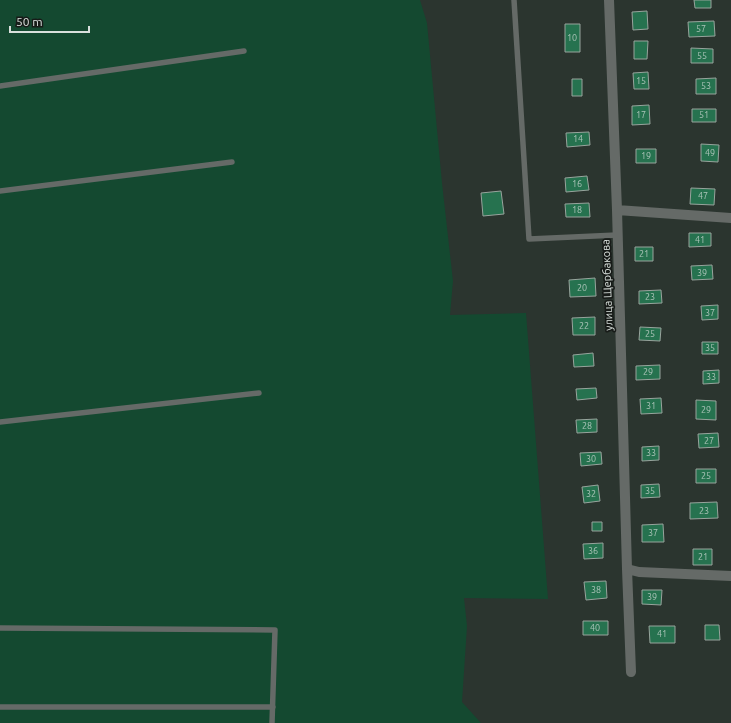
<svg xmlns="http://www.w3.org/2000/svg" width="731" height="723" font-family="Ubuntu,sans-serif">
	<style>
		.green { fill: #144930 }
		.building { fill: #26724f; stroke: #98a49d }
		.lines { fill: none; stroke-linecap: round; stroke-linejoin: round }
		.lane { stroke: #656a67; stroke-width: 5.5 }
		.street { stroke: #656a67; stroke-width: 10 }
		.labels { text-anchor: middle; dominant-baseline: central; stroke-width: 3.5; stroke-linejoin: round; paint-order: stroke }
		.number-label { font-size: 9px; fill: #acc4b9 }
		.street-label { font-size: 11px; fill: #d9e0dc; stroke: #171b18 }
	</style>
	<rect width="100%" height="100%" fill="#2b352f"/>
	<path class="green" d="M 0,0 L 420,0 L 427,23 L 442,183 L 453,281 L 450,315 L 526,313 L 548,599 L 464,598 L 467,626 L 462,702 L 481,723 L 0,723 Z"/>
	<path class="building" d="M 694,0 L 711,0 L 711,8 L 695,8 Z
		M 647,11 L 648,29 L 633,30 L 632,12 Z
		M 714,21 L 715,36 L 689,37 L 688,22 Z
		M 565,24 L 580,24 L 580,52 L 565,52 Z
		M 634,41 L 648,41 L 647,59 L 634,59 Z
		M 691,48 L 713,49 L 713,63 L 691,63 Z
		M 648,72 L 649,89 L 634,89 L 633,73 Z
		M 716,78 L 716,94 L 696,94 L 696,79 Z
		M 572,79 L 582,79 L 582,96 L 572,96 Z
		M 649,105 L 650,124 L 632,125 L 632,106 Z
		M 692,109 L 716,109 L 716,122 L 692,122 Z
		M 589,132 L 590,145 L 567,147 L 566,133 Z
		M 701,144 L 719,145 L 718,162 L 701,161 Z
		M 636,149 L 656,149 L 656,163 L 636,163 Z
		M 587,176 L 589,190 L 566,192 L 565,178 Z
		M 691,188 L 715,189 L 714,205 L 690,204 Z
		M 501,191 L 504,214 L 483,216 L 481,193 Z
		M 589,203 L 590,217 L 566,217 L 565,204 Z
		M 689,233 L 711,233 L 711,246 L 689,247 Z
		M 635,247 L 653,247 L 653,261 L 635,261 Z
		M 712,265 L 713,279 L 692,280 L 691,266 Z
		M 595,278 L 596,296 L 570,297 L 569,280 Z
		M 661,290 L 662,303 L 639,304 L 639,291 Z
		M 718,305 L 718,319 L 702,320 L 701,306 Z
		M 595,317 L 595,335 L 573,335 L 572,318 Z
		M 640,327 L 661,328 L 660,341 L 639,340 Z
		M 702,342 L 718,342 L 718,354 L 702,354 Z
		M 593,353 L 594,366 L 574,367 L 573,355 Z
		M 660,365 L 660,379 L 636,380 L 636,366 Z
		M 719,370 L 719,383 L 703,384 L 703,371 Z
		M 596,388 L 597,398 L 577,400 L 576,389 Z
		M 661,398 L 662,413 L 641,414 L 640,399 Z
		M 696,400 L 716,401 L 716,420 L 696,419 Z
		M 597,419 L 597,432 L 577,433 L 576,420 Z
		M 718,433 L 719,447 L 699,448 L 698,434 Z
		M 659,446 L 659,460 L 642,461 L 642,447 Z
		M 601,452 L 602,464 L 581,466 L 580,453 Z
		M 696,469 L 716,469 L 716,483 L 696,483 Z
		M 659,484 L 660,497 L 641,498 L 641,485 Z
		M 598,485 L 600,501 L 584,503 L 582,487 Z
		M 717,502 L 718,518 L 690,519 L 690,503 Z
		M 592,522 L 602,522 L 602,531 L 592,531 Z
		M 663,524 L 664,542 L 642,542 L 642,525 Z
		M 603,543 L 603,558 L 584,559 L 583,544 Z
		M 693,549 L 712,549 L 712,565 L 693,565 Z
		M 606,581 L 607,598 L 586,600 L 584,582 Z
		M 642,590 L 662,590 L 661,605 L 642,604 Z
		M 583,621 L 608,621 L 608,635 L 583,635 Z
		M 705,625 L 719,625 L 720,640 L 705,640 Z
		M 649,626 L 675,626 L 675,643 L 650,643 Z"/>
	<g class="lines">
		<path class="lane" d="M 514,0 L 529,239 L 617,235
			M 0,86 L 244,51
			M 0,191 L 232,162
			M 0,422 L 259,393
			M 0,628 L 275,630 L 272,723
			M 0,707 L 273,707"/>
		<path class="street" d="M 609,0 L 617,210 L 627,569 L 631,672
			M 617,210 L 731,218
			M 627,569 L 639,572 L 731,576"/>
	</g>
	<g class="labels">
		<g class="number-label">
			<text x="701" y="29">57</text>
			<text x="572" y="38">10</text>
			<text x="702" y="56">55</text>
			<text x="641" y="81">15</text>
			<text x="706" y="86">53</text>
			<text x="641" y="115">17</text>
			<text x="704" y="115">51</text>
			<text x="578" y="139">14</text>
			<text x="710" y="153">49</text>
			<text x="646" y="156">19</text>
			<text x="577" y="184">16</text>
			<text x="703" y="196">47</text>
			<text x="577" y="210">18</text>
			<text x="700" y="240">41</text>
			<text x="644" y="254">21</text>
			<text x="702" y="273">39</text>
			<text x="582" y="288">20</text>
			<text x="650" y="297">23</text>
			<text x="710" y="313">37</text>
			<text x="584" y="326">22</text>
			<text x="650" y="334">25</text>
			<text x="710" y="348">35</text>
			<text x="648" y="372">29</text>
			<text x="711" y="377">33</text>
			<text x="651" y="406">31</text>
			<text x="706" y="410">29</text>
			<text x="587" y="426">28</text>
			<text x="709" y="441">27</text>
			<text x="651" y="453">33</text>
			<text x="591" y="459">30</text>
			<text x="706" y="476">25</text>
			<text x="650" y="491">35</text>
			<text x="591" y="494">32</text>
			<text x="704" y="511">23</text>
			<text x="653" y="533">37</text>
			<text x="593" y="551">36</text>
			<text x="703" y="557">21</text>
			<text x="596" y="590">38</text>
			<text x="652" y="597">39</text>
			<text x="595" y="628">40</text>
			<text x="662" y="634">41</text>
		</g>
		<g class="street-label">
			<text transform="translate(607 285) rotate(-92)">улица Щербакова</text>
		</g>
	</g>
	<path d="M10 26v6h79v-6" fill="none" stroke="#d9e0dc" stroke-width="2"/>
	<text x="16" y="26" font-size="12" fill="#d9e0dc" stroke="#171b18" stroke-width="3" paint-order="stroke">50 m</text>
</svg>
